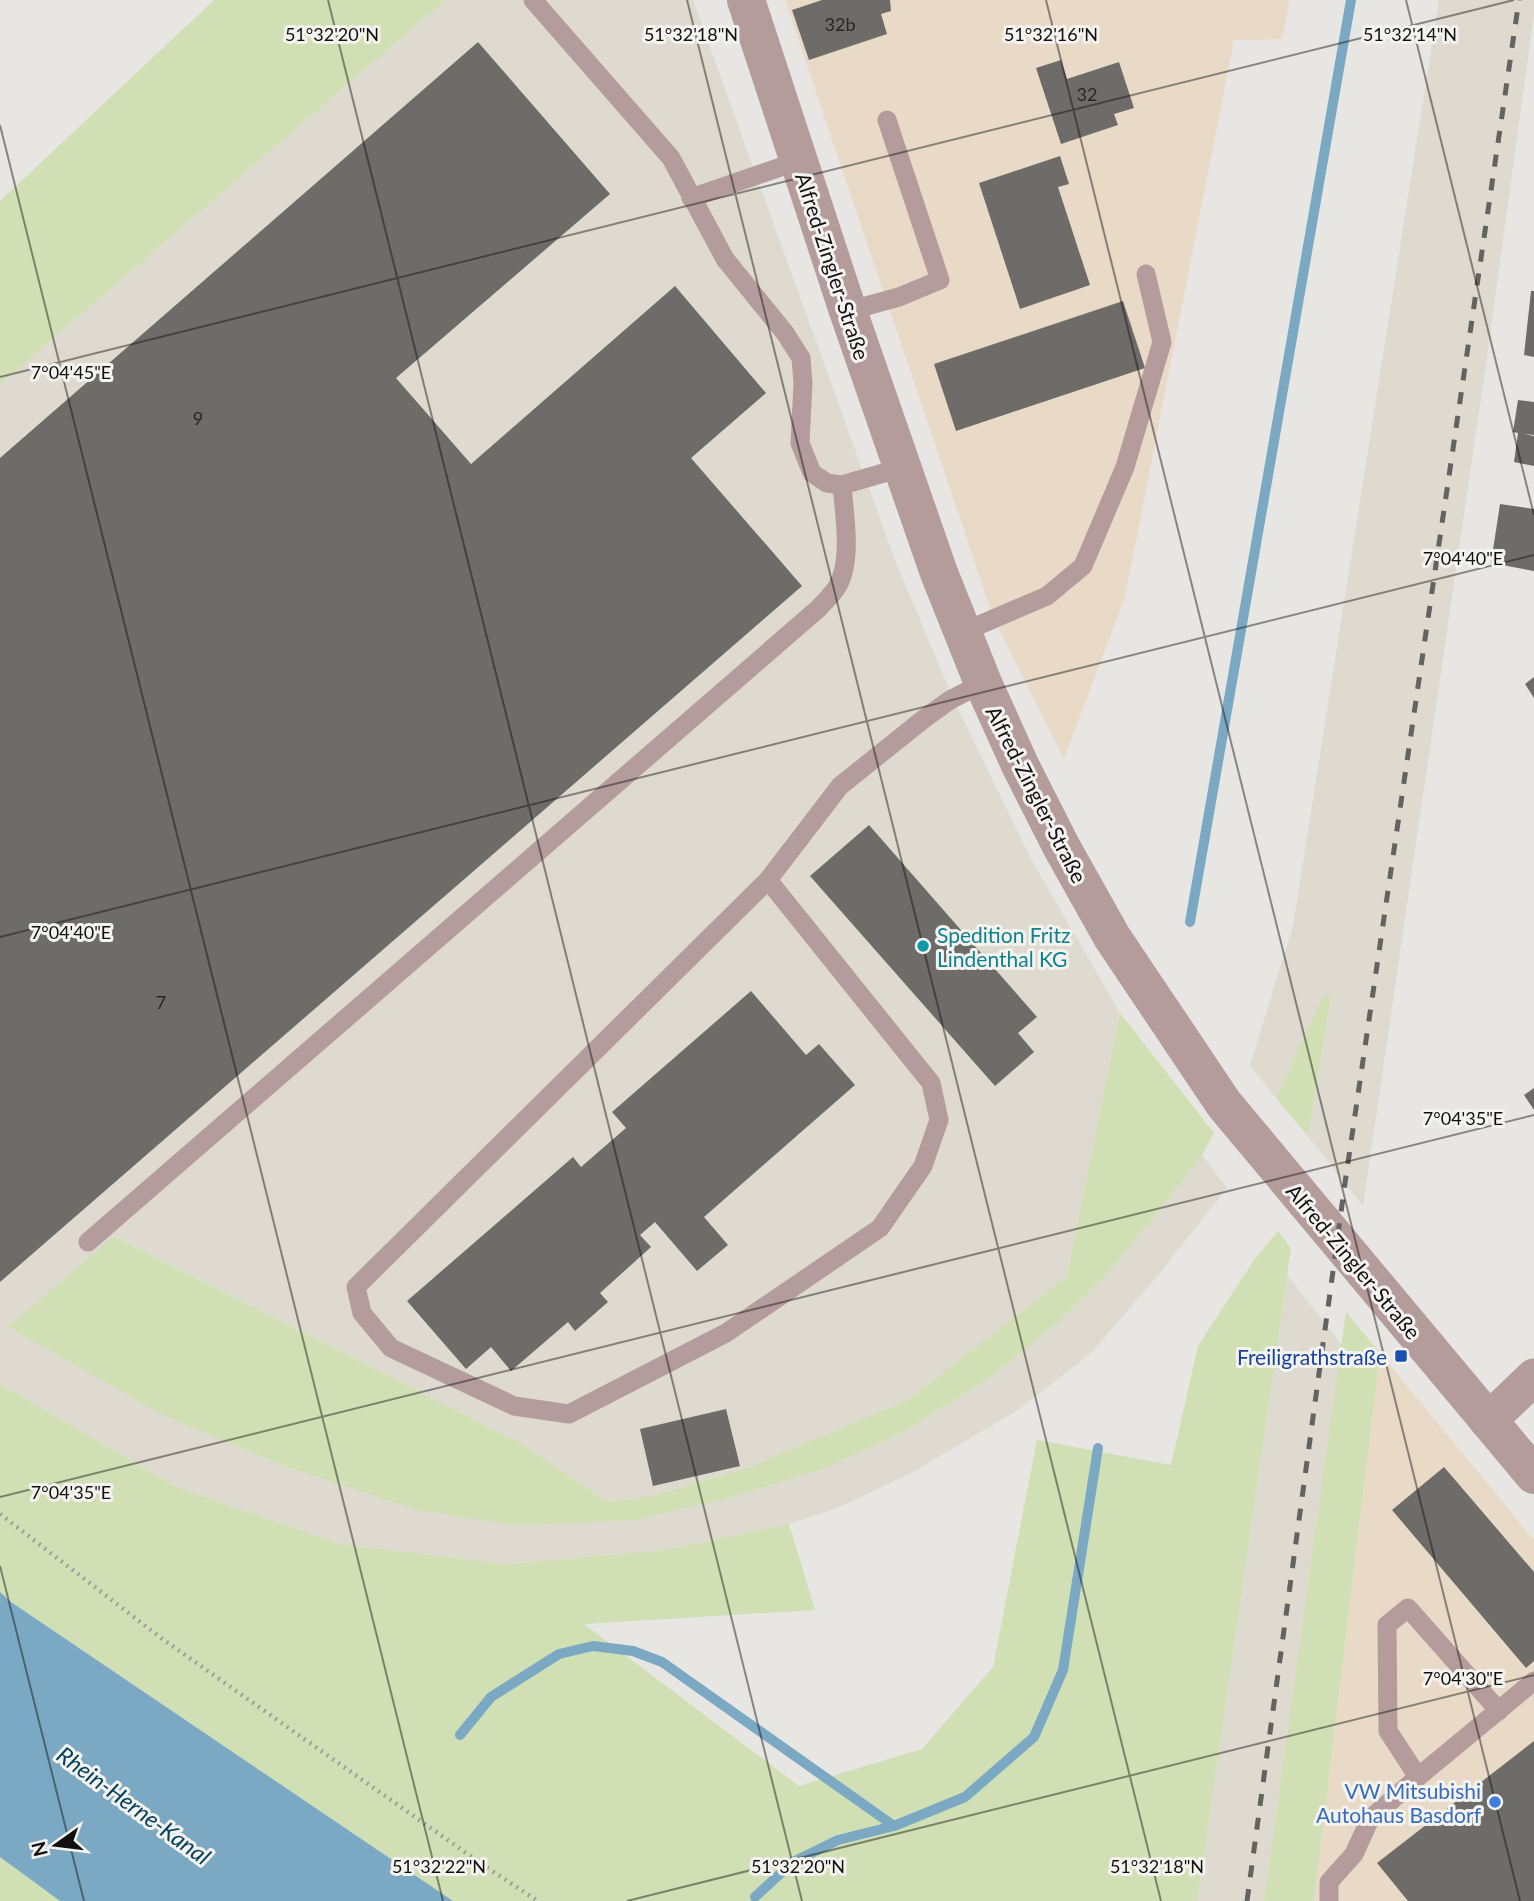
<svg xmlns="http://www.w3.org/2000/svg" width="1534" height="1901" font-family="Lato,sans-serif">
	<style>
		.commercial { fill: #e9dac7 }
		.built { fill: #dedacf }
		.green { fill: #d0e0b4 }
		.water { fill: #7ba9c3 }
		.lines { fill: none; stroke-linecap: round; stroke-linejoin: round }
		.stream { stroke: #7ba9c3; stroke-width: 10 }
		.building { fill: #6d6c68 }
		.path { stroke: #a09e9b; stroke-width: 4.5; stroke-dasharray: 2 5; stroke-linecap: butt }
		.service { stroke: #b49c9c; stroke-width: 19 }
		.minor { stroke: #b49c9c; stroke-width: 37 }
		.tertiary { stroke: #b49c9c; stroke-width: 38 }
		.rail { stroke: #646361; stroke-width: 5; stroke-dasharray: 12 12; stroke-linecap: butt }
		.ticks { fill: none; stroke: #11100f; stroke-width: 2; stroke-opacity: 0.45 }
		.culture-dot { fill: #0f9aa8; stroke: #f5f3ef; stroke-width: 2.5 }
		.transit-dot { fill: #1a4fb4; stroke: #f5f3ef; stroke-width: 2.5 }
		.shop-dot { fill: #3f7fe0; stroke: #f5f3ef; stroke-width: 2.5 }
		.labels { text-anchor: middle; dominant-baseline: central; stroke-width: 6; stroke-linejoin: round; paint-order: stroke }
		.number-label { font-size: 18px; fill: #282725 }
		.street-label { font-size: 21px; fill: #11100f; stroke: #f5f3ef }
		.culture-label { font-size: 21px; fill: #0d838f; stroke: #f5f3ef; text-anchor: start }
		.transit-label { font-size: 21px; fill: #164399; stroke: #f5f3ef; text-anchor: end }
		.shop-label { font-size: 21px; fill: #366cbe; stroke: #f5f3ef; text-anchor: end }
		.water-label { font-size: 23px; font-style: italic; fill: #00415c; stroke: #f5f3ef }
		.ticks-label { font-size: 18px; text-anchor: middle; fill: #11100f; stroke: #f5f3ef; stroke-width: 6; stroke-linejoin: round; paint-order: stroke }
	</style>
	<rect width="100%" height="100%" fill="#e8e6e2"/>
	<path class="commercial" d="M 785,0 L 1290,0 L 1282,39 L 1234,40 L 1125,597 L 1064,759 L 994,619 Z
		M 1380,1353 L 1534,1540 L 1534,1901 L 1314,1901 Z"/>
	<path class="built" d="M 445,0 L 693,0 L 896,563 L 956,705 L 1030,857 L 1120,1013 L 1067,1276 L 908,1400 L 749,1467 L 655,1495 L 607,1502 L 522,1444 L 115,1236 L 9,1327 L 164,1416 L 284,1466 L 413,1509 L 637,1520 L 725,1499 L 824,1469 L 906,1430 L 991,1377 L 1059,1321 L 1109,1272 L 1170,1197 L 1202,1155 L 1227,1188 L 1155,1279 L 1090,1354 L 1018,1410 L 911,1473 L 835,1509 L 789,1524 L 663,1550 L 507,1564 L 340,1544 L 176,1487 L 0,1384 L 0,384 Z
		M 1439,0 L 1534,0 L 1534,14 L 1486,364 L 1363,1206 L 1308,1136 L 1331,997 L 1323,995 L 1276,1098 L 1250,1065 L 1293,926 Z
		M 1287,1275 L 1342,1345 L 1264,1901 L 1197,1901 Z"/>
	<path class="green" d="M 214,0 L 445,0 L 0,384 L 0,201 Z
		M 1323,995 L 1331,997 L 1308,1136 L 1276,1098 Z
		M 1120,1013 L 1214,1133 L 1202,1155 L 1170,1197 L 1109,1272 L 1059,1321 L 991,1377 L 906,1430 L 824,1469 L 725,1499 L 637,1520 L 516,1526 L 413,1509 L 284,1466 L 164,1416 L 8,1327 L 114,1236 L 522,1444 L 607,1502 L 655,1495 L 749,1467 L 908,1400 L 1067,1276 Z
		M 1278,1231 L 1291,1248 L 1197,1901 L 453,1901 L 11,1602 L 0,1592 L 0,1384 L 176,1487 L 340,1544 L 507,1564 L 663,1550 L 789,1524 L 815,1610 L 584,1624 L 799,1786 L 922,1749 L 993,1667 L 1037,1440 L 1171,1465 L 1198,1346 L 1254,1260 Z
		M 1346,1312 L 1380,1353 L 1314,1901 L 1264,1901 Z
		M 0,1857 L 60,1901 L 0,1901 Z"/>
	<path class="water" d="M 0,1592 L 11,1602 L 453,1901 L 60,1901 L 0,1857 Z"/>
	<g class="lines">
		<path class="stream" d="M 1190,922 L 1351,0
			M 460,1735 L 491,1697 L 559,1654 L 593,1646 L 633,1651 L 662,1662 L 894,1826
			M 755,1897 L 793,1862 L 838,1840 L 894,1826 L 965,1797 L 1034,1737 L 1063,1670 L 1098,1448"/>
	</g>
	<path class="building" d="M 822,0 L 890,0 L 891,11 L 881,14 L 887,34 L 809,60 L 792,10 Z
		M 478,42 L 610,194 L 396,378 L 471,464 L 675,286 L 766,393 L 691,458 L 802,586 L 0,1282 L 0,458 Z
		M 1061,60 L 1067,79 L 1119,62 L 1134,108 L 1114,114 L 1118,125 L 1061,144 L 1036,68 Z
		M 1060,156 L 1069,184 L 1058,187 L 1090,285 L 1020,309 L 979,183 Z
		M 1531,291 L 1534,291 L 1534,357 L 1524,355 Z
		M 1123,301 L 1145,368 L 956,431 L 934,364 Z
		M 1518,400 L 1534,402 L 1534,435 L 1524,434 L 1534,436 L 1534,466 L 1514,462 L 1518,433 L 1513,432 Z
		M 1500,504 L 1534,509 L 1534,571 L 1491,563 Z
		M 1534,677 L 1534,698 L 1525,684 Z
		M 869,825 L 1037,1017 L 1018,1033 L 1034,1052 L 995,1086 L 810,876 Z
		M 751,991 L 806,1055 L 819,1044 L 855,1085 L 704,1217 L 728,1245 L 697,1271 L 655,1222 L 640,1235 L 651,1247 L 600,1293 L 608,1302 L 575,1331 L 568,1322 L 511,1371 L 491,1347 L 466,1369 L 407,1301 L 573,1157 L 581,1167 L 626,1128 L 612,1112 Z
		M 1534,1088 L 1534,1110 L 1524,1095 Z
		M 726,1409 L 740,1466 L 653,1486 L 640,1429 Z
		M 1444,1467 L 1534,1572 L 1534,1661 L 1526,1668 L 1392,1510 Z
		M 1534,1741 L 1534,1901 L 1408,1901 L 1377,1863 Z"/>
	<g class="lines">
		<path class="path" d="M 0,1514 L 161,1638 L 486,1867 L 538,1901"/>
		<path class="service" d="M 533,0 L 671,158 L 725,259 L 785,333 L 801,358 L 803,383 L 800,443 L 812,473 L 827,483 L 842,485 L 901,468
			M 691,198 L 798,161
			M 848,311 L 899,297 L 940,280 L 887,120
			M 963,632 L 1047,596 L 1083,566 L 1125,467 L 1162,342 L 1146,274
			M 768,880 L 931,1083 L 939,1120 L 923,1166 L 880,1228 L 726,1333 L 569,1414 L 514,1406 L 391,1348 L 362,1313 L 356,1287 L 768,880 L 840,786 L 925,718 L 950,700 L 983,683
			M 88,1242 L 819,608 C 825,601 832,595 837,587 C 853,562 844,513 842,485
			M 1499,1711 L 1408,1608 L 1387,1625 L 1388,1731 L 1418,1777 L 1534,1681
			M 1329,1901 L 1329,1882 L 1354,1854 L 1370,1819 L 1418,1777"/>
		<path class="minor" d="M 1488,1421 L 1534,1377"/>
		<path class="tertiary" d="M 746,0 L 848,311 L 939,573 L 983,683 L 1020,765 L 1061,846 L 1112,937 L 1224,1104 L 1534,1475"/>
		<path class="rail" d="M 1247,1901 L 1345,1183 L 1519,0"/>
	</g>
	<path class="ticks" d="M 328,0 L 802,1901M 687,0 L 1161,1901M 1046,0 L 1520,1901M 1406,0 L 1534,515M 0,125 L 443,1901M 0,377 L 1514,0M 0,937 L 1534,555M 0,1497 L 1534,1115M 0,1566 L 84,1901M 627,1901 L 1534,1675"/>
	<circle class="culture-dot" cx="923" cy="946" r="7"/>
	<rect class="transit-dot" x="1394" y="1349" width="14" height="14" rx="3.5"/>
	<circle class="shop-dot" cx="1495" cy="1802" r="7"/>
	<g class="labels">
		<g class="number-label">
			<text x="840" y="24">32b</text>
			<text x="1087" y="94">32</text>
			<text x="198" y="418">9</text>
			<text x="161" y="1002">7</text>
		</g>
		<g class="street-label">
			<text transform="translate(833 266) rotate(72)">Alfred-Zingler-Straße</text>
			<text transform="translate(1037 794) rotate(63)">Alfred-Zingler-Straße</text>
			<text transform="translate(1354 1261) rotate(50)">Alfred-Zingler-Straße</text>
		</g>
		<g class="culture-label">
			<text x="937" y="934">Spedition Fritz<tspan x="937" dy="24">Lindenthal KG</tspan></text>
		</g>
		<g class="transit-label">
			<text x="1387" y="1356">Freiligrathstraße</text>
		</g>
		<g class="shop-label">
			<text x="1481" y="1790">VW Mitsubishi<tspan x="1481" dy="24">Autohaus Basdorf</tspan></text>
		</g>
		<g class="water-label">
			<text transform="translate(134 1805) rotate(36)">Rhein-Herne-Kanal</text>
		</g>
	</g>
	<g class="ticks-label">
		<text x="332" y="41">51°32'20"N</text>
		<text x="691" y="41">51°32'18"N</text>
		<text x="1051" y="41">51°32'16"N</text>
		<text x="1410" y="41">51°32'14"N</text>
		<text x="71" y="379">7°04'45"E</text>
		<text x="1463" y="565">7°04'40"E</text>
		<text x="71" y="939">7°04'40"E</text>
		<text x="1463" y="1125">7°04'35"E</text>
		<text x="71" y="1499">7°04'35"E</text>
		<text x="1463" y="1685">7°04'30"E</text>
		<text x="439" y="1873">51°32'22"N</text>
		<text x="798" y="1873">51°32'20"N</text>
		<text x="1157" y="1873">51°32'18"N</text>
	</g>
	<g transform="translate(56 1845) rotate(256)" stroke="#f5f3ef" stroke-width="5" paint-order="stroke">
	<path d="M0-5L12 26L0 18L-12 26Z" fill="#11100f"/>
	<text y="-10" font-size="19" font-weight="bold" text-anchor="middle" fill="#11100f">N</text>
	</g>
</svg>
